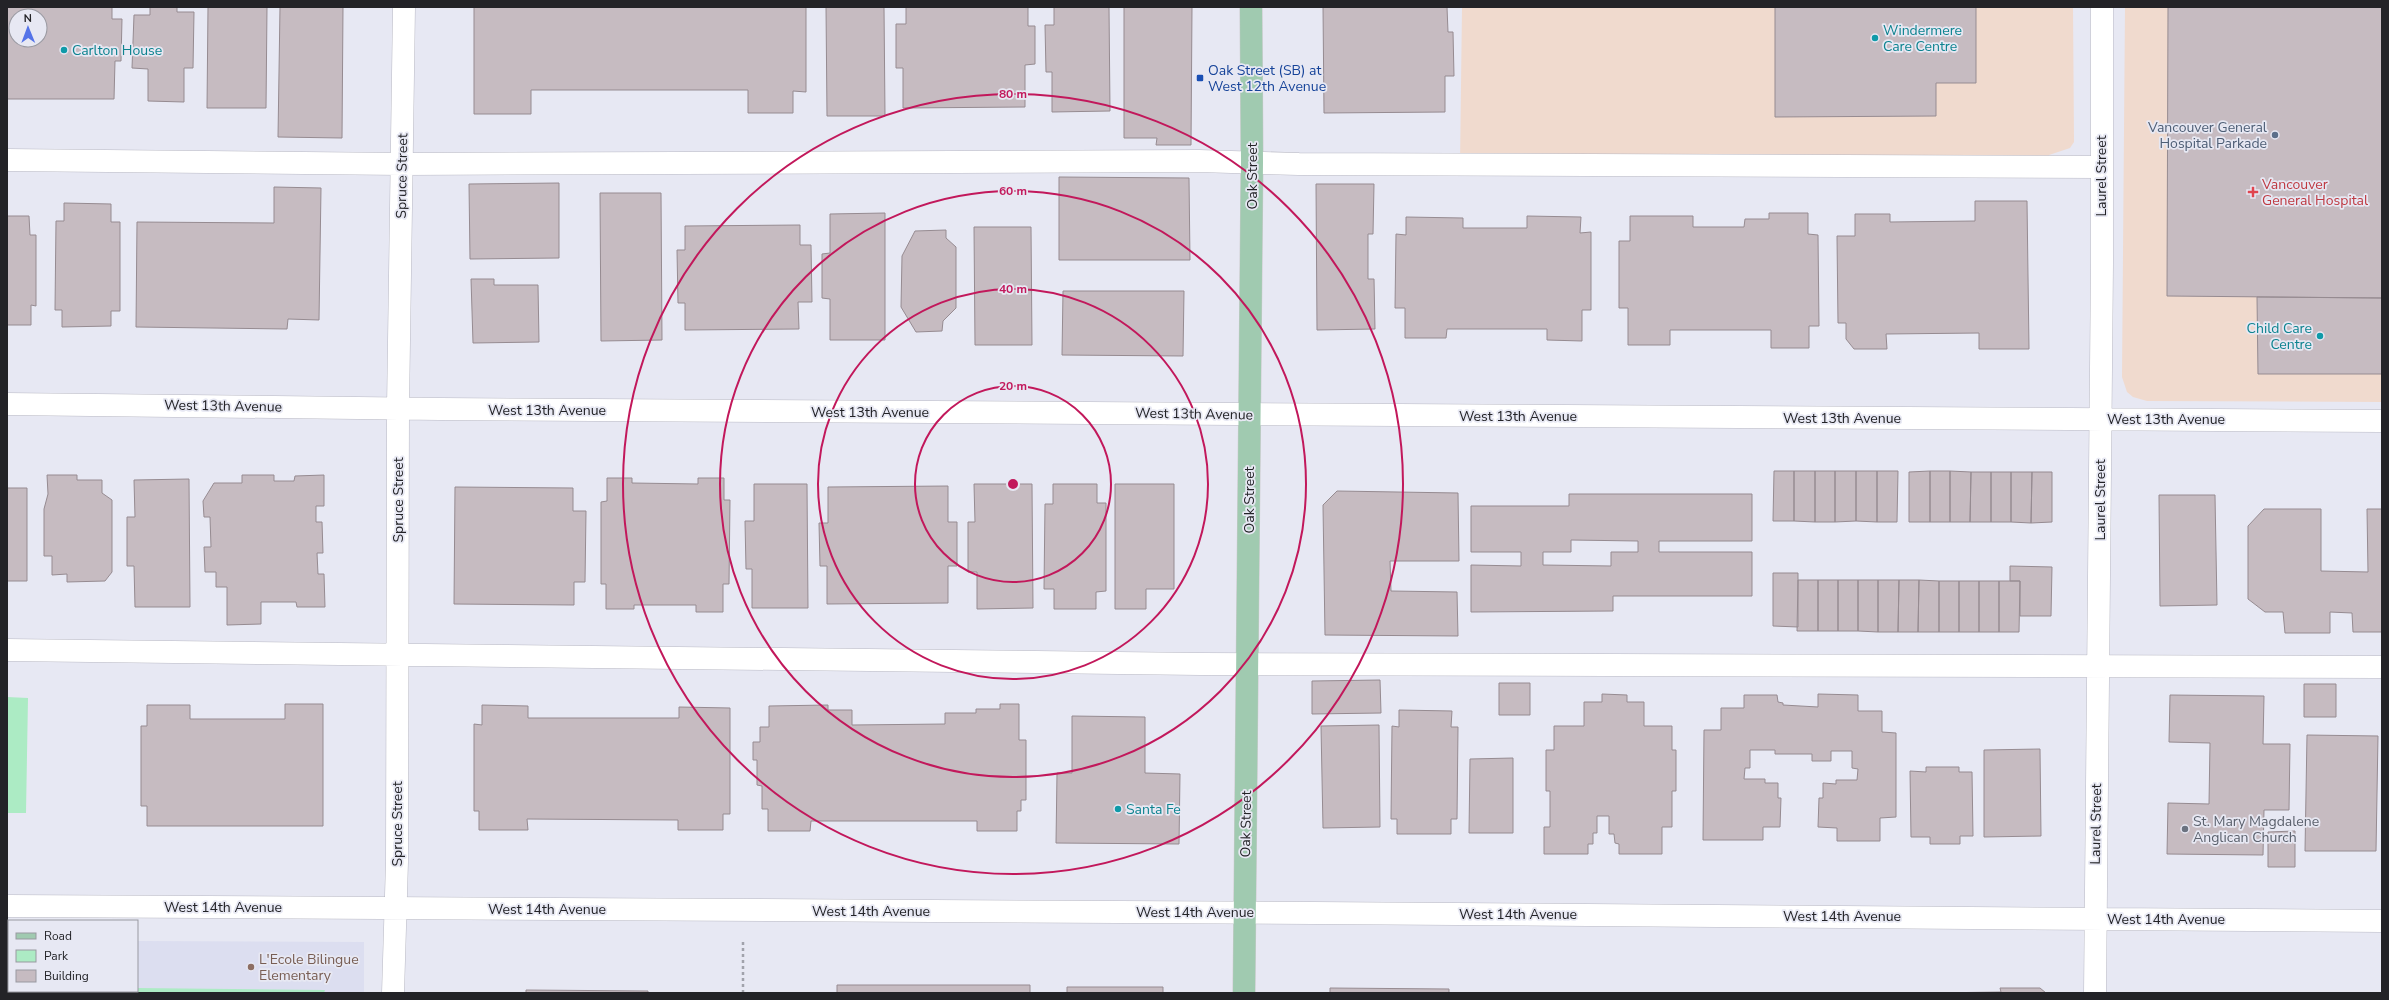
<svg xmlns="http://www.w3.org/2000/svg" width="2389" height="1000" font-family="'Nunito Sans',sans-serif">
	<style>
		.built { fill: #dcdef0 }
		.medical { fill: #f0dace }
		.green { fill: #acebc4 }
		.building { fill: #c6bbc1; stroke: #968b91; fill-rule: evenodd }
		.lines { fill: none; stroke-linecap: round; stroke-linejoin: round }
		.minor-casing { stroke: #b9b9c4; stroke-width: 23 }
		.major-casing { stroke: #cacacb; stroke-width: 23 }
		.path { stroke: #a1a2ab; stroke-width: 2.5; stroke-dasharray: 3 3; stroke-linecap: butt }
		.minor { stroke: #fff; stroke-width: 22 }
		.major { stroke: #a0cab0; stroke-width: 22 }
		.ring { fill: none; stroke: #c2185b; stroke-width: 2 }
		.culture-dot { fill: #0f9aa8; stroke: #e7e8f3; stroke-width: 1.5 }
		.transit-dot { fill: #1a4fb4; stroke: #e7e8f3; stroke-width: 1.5 }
		.service-dot { fill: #5c6f8a; stroke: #e7e8f3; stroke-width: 1.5 }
		.health-dot { fill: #e0444e; stroke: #e7e8f3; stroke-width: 1.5 }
		.worship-dot { fill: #6b7280; stroke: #e7e8f3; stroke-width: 1.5 }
		.education-dot { fill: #8d6e63; stroke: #e7e8f3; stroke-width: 1.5 }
		.labels { text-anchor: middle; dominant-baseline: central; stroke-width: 3.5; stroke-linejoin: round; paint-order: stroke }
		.culture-label { font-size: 14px; fill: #0d838f; stroke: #e7e8f3; text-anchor: start }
		.transit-label { font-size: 14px; fill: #164399; stroke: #e7e8f3; text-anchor: start }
		.service-label { font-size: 14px; fill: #4e5e75; stroke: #e7e8f3; text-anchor: end }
		.street-label { font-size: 14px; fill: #232327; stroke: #e7e8f3 }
		.health-label { font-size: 14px; fill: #be3a42; stroke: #e7e8f3; text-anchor: start }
		.worship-label { font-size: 14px; fill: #5b616d; stroke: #e7e8f3; text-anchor: start }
		.education-label { font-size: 14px; fill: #785e54; stroke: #e7e8f3; text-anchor: start }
		.centre { fill: #c2185b; stroke: #e7e8f3; stroke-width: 2 }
		.ring-label { font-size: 12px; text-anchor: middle; font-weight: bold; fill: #c2185b; stroke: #e7e8f3; stroke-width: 3.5; stroke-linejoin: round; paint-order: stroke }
	</style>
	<rect width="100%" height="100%" fill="#e7e8f3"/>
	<path class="built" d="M 7,940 L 9,940 L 9,991 L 137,991 L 137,941 L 364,942 L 364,993 L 7,993 Z"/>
	<path class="medical" d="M 1462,7 L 2073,7 L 2074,142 L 2070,148 L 2049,155 L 2049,168 L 1460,165 Z
		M 2125,7 L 2382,7 L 2382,402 L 2147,401 L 2133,397 L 2127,392 L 2122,377 Z"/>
	<path class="green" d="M 7,697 L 28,698 L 26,813 L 7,813 Z
		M 137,988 L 325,990 L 324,993 L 110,993 L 110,991 L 137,991 Z"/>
	<path class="building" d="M 7,7 L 112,7 L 112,19 L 122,19 L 121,61 L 115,61 L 114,99 L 7,99 ZM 16,16 L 40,16 L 40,40 L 16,40 Z
		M 150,7 L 177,7 L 177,12 L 194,12 L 193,68 L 184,68 L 184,102 L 148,101 L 148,69 L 132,68 L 134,15 L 150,15 Z
		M 208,7 L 267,7 L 266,108 L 207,108 Z
		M 280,7 L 343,7 L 342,138 L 278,137 Z
		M 474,7 L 806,7 L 806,92 L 793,91 L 793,113 L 748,113 L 748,90 L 531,90 L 531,114 L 474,114 Z
		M 826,7 L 884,7 L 885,116 L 827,116 Z
		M 906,7 L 1028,7 L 1028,26 L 1035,26 L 1035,64 L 1025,65 L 1025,107 L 903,108 L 903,68 L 896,68 L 896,24 L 906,24 Z
		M 1054,7 L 1109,7 L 1110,111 L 1052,112 L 1052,72 L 1046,72 L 1045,25 L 1054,25 Z
		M 1124,7 L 1192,7 L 1191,145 L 1156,145 L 1157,138 L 1124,138 Z
		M 1323,7 L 1447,7 L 1448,32 L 1453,32 L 1454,76 L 1445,76 L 1445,112 L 1324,113 Z
		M 1775,7 L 1976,7 L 1976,83 L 1936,83 L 1936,116 L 1775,117 Z
		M 2168,7 L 2382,7 L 2382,298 L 2167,296 Z
		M 1059,177 L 1189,178 L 1190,260 L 1059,260 Z
		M 559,183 L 559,258 L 470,259 L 469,184 Z
		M 1316,184 L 1374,184 L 1373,234 L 1368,234 L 1368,279 L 1374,279 L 1375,329 L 1317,330 Z
		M 274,187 L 321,188 L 319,320 L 288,319 L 287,329 L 136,327 L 137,222 L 274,223 Z
		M 600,193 L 661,193 L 662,340 L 601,341 Z
		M 1975,201 L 2027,201 L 2029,349 L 1979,349 L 1979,333 L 1886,334 L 1887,349 L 1854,349 L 1846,339 L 1846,323 L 1838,323 L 1837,236 L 1855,236 L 1855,214 L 1890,214 L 1890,222 L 1975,221 Z
		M 64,203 L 111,204 L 111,222 L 120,222 L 120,311 L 111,311 L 111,326 L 62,327 L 62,310 L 55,310 L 56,221 L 64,221 Z
		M 885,213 L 885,340 L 830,340 L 830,299 L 822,298 L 822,254 L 830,253 L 830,214 Z
		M 1769,213 L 1808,213 L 1808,234 L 1818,235 L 1819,326 L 1809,326 L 1809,348 L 1771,348 L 1771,330 L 1670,330 L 1670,345 L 1628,345 L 1628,308 L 1619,308 L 1619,241 L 1630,241 L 1630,216 L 1693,216 L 1693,227 L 1744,227 L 1745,219 L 1769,219 Z
		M 7,216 L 29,216 L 30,235 L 36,235 L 36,306 L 31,305 L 31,325 L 7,325 Z
		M 1527,216 L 1581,217 L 1580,233 L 1591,232 L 1591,310 L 1582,310 L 1582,341 L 1547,340 L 1547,329 L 1447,329 L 1446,338 L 1405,338 L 1405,308 L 1395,308 L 1396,234 L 1406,235 L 1406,217 L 1463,218 L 1463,228 L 1527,228 Z
		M 800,225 L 800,245 L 811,245 L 812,302 L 798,302 L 799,329 L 685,330 L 685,303 L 678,303 L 677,250 L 685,250 L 685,226 Z
		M 974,227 L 1031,227 L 1032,345 L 975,345 Z
		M 946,230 L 946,238 L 956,247 L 956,308 L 943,321 L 942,331 L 916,332 L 901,307 L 902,256 L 915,231 Z
		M 471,279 L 494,279 L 494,285 L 538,285 L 539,342 L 473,343 Z
		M 1063,291 L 1184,291 L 1183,356 L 1062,355 Z
		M 2257,297 L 2382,298 L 2382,374 L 2258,374 Z
		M 1774,471 L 1794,471 L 1794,521 L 1773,521 Z
		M 1794,471 L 1815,471 L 1815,522 L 1794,521 Z
		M 1815,471 L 1835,471 L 1835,522 L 1815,522 Z
		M 1835,471 L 1856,471 L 1856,521 L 1835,522 Z
		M 1856,471 L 1877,471 L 1877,522 L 1856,521 Z
		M 1877,471 L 1898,471 L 1897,522 L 1877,522 Z
		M 1930,471 L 1950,471 L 1950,522 L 1930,522 Z
		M 1930,471 L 1930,522 L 1909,522 L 1909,472 Z
		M 1950,471 L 1971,472 L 1970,522 L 1950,522 Z
		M 1971,472 L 1991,472 L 1991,522 L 1970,522 Z
		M 1991,472 L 2011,472 L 2011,522 L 1991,522 Z
		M 2011,472 L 2032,472 L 2031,523 L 2011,522 Z
		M 2032,472 L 2052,472 L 2052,522 L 2031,523 Z
		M 47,475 L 77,475 L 77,480 L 102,480 L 102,493 L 112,500 L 112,572 L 105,581 L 67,582 L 67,574 L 52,575 L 52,556 L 44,556 L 44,509 L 48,494 Z
		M 242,475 L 274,475 L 274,481 L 294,481 L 295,476 L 324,475 L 324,506 L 316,506 L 316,522 L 322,522 L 323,553 L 317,553 L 318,574 L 324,574 L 325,607 L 297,607 L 296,602 L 261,602 L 261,624 L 227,625 L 227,587 L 216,587 L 216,572 L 205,572 L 204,547 L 211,547 L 210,517 L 204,517 L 203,501 L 214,483 L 242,483 Z
		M 607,478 L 632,478 L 632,483 L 698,484 L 698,478 L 724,478 L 724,500 L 730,500 L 729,584 L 723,584 L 723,612 L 696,612 L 696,605 L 634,605 L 634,609 L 606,609 L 606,584 L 601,584 L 601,502 L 607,501 Z
		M 189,479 L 190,607 L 135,607 L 134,566 L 127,566 L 127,517 L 135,517 L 134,480 Z
		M 754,484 L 807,484 L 808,608 L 752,608 L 752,569 L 746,569 L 745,521 L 754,521 Z
		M 974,484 L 1032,484 L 1033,608 L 977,609 L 977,572 L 968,572 L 968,522 L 975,522 Z
		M 1053,484 L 1097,484 L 1097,503 L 1106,503 L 1106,591 L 1096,592 L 1096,609 L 1054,609 L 1054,589 L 1044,589 L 1045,504 L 1053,504 Z
		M 1115,484 L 1174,484 L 1174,589 L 1146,589 L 1146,609 L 1115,609 Z
		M 948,486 L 948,522 L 957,522 L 957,566 L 948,566 L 948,603 L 827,604 L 827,566 L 820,566 L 819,523 L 828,523 L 828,487 Z
		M 455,487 L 573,488 L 573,511 L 586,511 L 585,582 L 574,582 L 574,605 L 454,604 Z
		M 7,488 L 27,488 L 27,581 L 7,581 Z
		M 1337,491 L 1458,493 L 1459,561 L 1390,561 L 1391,591 L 1457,592 L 1458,636 L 1325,635 L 1323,505 Z
		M 1569,494 L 1752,494 L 1752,541 L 1659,541 L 1659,552 L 1752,552 L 1752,596 L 1613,596 L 1613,611 L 1471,612 L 1471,565 L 1521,566 L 1521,552 L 1471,552 L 1471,506 L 1569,506 ZM 1571,540 L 1638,541 L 1638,552 L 1611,552 L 1611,566 L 1543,565 L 1543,552 L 1571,552 Z
		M 2159,495 L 2215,495 L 2217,605 L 2160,606 Z
		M 2264,509 L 2321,509 L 2321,571 L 2368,572 L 2367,509 L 2382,509 L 2382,632 L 2353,632 L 2352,613 L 2330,612 L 2330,633 L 2285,633 L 2283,612 L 2265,612 L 2248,599 L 2248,526 Z
		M 2010,566 L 2052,567 L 2051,616 L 2020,616 L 2020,581 L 2010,581 Z
		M 1773,573 L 1798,573 L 1798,627 L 1773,626 Z
		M 1798,580 L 1818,580 L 1818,631 L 1797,631 Z
		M 1818,580 L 1838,580 L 1838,631 L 1818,631 Z
		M 1838,580 L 1858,580 L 1858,631 L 1838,631 Z
		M 1858,580 L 1878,580 L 1878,632 L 1858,631 Z
		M 1878,580 L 1899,580 L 1898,632 L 1878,632 Z
		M 1899,580 L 1919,580 L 1918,632 L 1898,632 Z
		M 1919,580 L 1939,581 L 1939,632 L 1918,632 Z
		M 1939,581 L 1959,581 L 1959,632 L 1939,632 Z
		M 1959,581 L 1979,581 L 1979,632 L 1959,632 Z
		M 1979,581 L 1999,581 L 1999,632 L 1979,632 Z
		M 1999,581 L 2020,581 L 2019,632 L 1999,632 Z
		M 1380,680 L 1381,713 L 1312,714 L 1312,681 Z
		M 1499,683 L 1530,683 L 1530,715 L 1499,715 Z
		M 2304,684 L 2336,684 L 2336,717 L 2304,717 Z
		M 1602,694 L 1627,695 L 1627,702 L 1644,702 L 1644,726 L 1672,726 L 1672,750 L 1676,750 L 1676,791 L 1672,791 L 1672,827 L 1662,827 L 1662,854 L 1619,854 L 1619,844 L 1615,843 L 1614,834 L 1609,834 L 1609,816 L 1597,816 L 1597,833 L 1593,833 L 1593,844 L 1588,844 L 1588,854 L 1544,854 L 1544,827 L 1550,827 L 1550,791 L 1546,791 L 1546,750 L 1554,750 L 1554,726 L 1584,726 L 1584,702 L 1602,702 Z
		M 1818,694 L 1858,695 L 1858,711 L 1882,711 L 1882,732 L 1896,733 L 1896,817 L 1880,818 L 1880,841 L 1837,841 L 1837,828 L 1818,827 L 1819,798 L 1823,798 L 1823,783 L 1836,784 L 1836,780 L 1857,780 L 1858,769 L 1852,768 L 1852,751 L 1831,751 L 1831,761 L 1812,761 L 1812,754 L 1775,754 L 1775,750 L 1750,750 L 1750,768 L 1745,768 L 1744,779 L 1765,779 L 1765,783 L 1778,783 L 1778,798 L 1781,798 L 1780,827 L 1763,827 L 1763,840 L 1703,840 L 1704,730 L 1721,730 L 1721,708 L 1744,708 L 1744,695 L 1777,695 L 1778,702 L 1783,703 L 1783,705 L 1818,707 Z
		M 2170,695 L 2264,696 L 2263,744 L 2290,744 L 2289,810 L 2264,810 L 2263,855 L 2167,854 L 2168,803 L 2209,804 L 2210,743 L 2169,742 Z
		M 285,704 L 323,704 L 323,826 L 147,826 L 147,806 L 141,806 L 141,726 L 147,726 L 147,705 L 190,705 L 190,719 L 285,719 Z
		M 1000,704 L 1019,704 L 1019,740 L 1026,740 L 1026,800 L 1021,800 L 1021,811 L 1017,811 L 1017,831 L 977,831 L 977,821 L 811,821 L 810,831 L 768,831 L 768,809 L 762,809 L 762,786 L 757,785 L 757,760 L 753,760 L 753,742 L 760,742 L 760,727 L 769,727 L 769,706 L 828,705 L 828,710 L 852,710 L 852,725 L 945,724 L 945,713 L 976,713 L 976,709 L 1000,709 Z
		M 482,705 L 528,706 L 528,718 L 679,718 L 679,707 L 730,708 L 730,814 L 723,814 L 723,830 L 678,830 L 678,820 L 527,819 L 528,830 L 479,830 L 479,811 L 474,811 L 474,724 L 482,725 Z
		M 1399,710 L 1452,711 L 1451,727 L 1458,727 L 1457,819 L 1451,819 L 1451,834 L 1397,834 L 1397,819 L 1391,819 L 1392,726 L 1399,727 Z
		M 1072,716 L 1145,717 L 1145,773 L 1180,774 L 1179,844 L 1056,843 L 1057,773 L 1072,773 Z
		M 1379,725 L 1380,827 L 1323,828 L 1321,726 Z
		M 2307,735 L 2378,736 L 2376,851 L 2305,851 Z
		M 2040,749 L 2041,836 L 1984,837 L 1984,750 Z
		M 1513,758 L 1513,833 L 1469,833 L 1470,759 Z
		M 1926,767 L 1959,767 L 1959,772 L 1972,772 L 1973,836 L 1960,836 L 1960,844 L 1930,844 L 1930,837 L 1911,837 L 1910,771 L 1926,772 Z
		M 2295,831 L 2295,867 L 2268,867 L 2268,832 Z
		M 837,985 L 1030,985 L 1030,993 L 837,993 Z
		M 1067,987 L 1163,987 L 1163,993 L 1067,993 Z
		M 1330,988 L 1449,989 L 1449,993 L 1330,993 Z
		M 2000,988 L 2040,988 L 2046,993 L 1932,993 L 2001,992 Z
		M 526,990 L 648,991 L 648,993 L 526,993 Z"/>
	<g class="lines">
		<g class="minor-casing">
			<path id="minor" d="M 7,160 L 403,164 L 1199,161 L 1299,164 L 2101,167
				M 7,404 L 440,409 L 2382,421
				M 7,650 L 1200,664 L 2382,667
				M 7,906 L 1314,913 L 2382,921
				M 393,993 L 397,862 L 398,408 L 404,7
				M 2095,993 L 2102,264 L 2102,7"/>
		</g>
		<g class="major-casing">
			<path id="major" d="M 1244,993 L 1252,162 L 1251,7"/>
		</g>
		<path class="path" d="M 743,993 L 743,939"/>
		<use href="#minor" class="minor"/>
		<use href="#major" class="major"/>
	</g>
	<g class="ring">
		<circle cx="1013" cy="484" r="98"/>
		<circle cx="1013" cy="484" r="195"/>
		<circle cx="1013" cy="484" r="293"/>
		<circle cx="1013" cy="484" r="390"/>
	</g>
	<g class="culture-dot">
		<circle cx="1875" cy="38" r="4"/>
		<circle cx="64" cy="50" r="4"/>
		<circle cx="2320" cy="336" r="4"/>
		<circle cx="1118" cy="809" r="4"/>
	</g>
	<rect class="transit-dot" x="1196" y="74" width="8" height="8" rx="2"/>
	<circle class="service-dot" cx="2275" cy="135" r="4"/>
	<path class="health-dot" d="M2251 186h4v4h4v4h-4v4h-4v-4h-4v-4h4z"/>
	<circle class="worship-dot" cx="2185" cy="829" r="4"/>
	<circle class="education-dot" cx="251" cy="967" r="4"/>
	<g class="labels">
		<g class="culture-label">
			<text x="1883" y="30">Windermere<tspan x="1883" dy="16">Care Centre</tspan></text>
			<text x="72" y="50">Carlton House</text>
			<text x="2312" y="328" text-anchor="end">Child Care<tspan x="2312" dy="16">Centre</tspan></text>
			<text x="1126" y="809">Santa Fe</text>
		</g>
		<g class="transit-label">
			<text x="1208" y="70">Oak Street (SB) at<tspan x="1208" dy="16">West 12th Avenue</tspan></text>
		</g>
		<g class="service-label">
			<text x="2267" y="127">Vancouver General<tspan x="2267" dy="16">Hospital Parkade</tspan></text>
		</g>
		<g class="street-label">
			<text transform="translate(402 176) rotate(-89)">Spruce Street</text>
			<text transform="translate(1252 176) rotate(-90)">Oak Street</text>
			<text transform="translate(2101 176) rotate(-90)">Laurel Street</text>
			<text transform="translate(223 406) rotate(1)">West 13th Avenue</text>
			<text x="547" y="410">West 13th Avenue</text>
			<text x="870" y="412">West 13th Avenue</text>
			<text transform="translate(1194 414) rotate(1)">West 13th Avenue</text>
			<text x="1518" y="416">West 13th Avenue</text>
			<text x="1842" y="418">West 13th Avenue</text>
			<text x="2166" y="419">West 13th Avenue</text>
			<text transform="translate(398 500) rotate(-90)">Spruce Street</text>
			<text transform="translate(1249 500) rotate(-90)">Oak Street</text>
			<text transform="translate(2100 500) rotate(-90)">Laurel Street</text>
			<text transform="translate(397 824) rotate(-90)">Spruce Street</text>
			<text transform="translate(1246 824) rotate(-89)">Oak Street</text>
			<text transform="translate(2096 824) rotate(-89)">Laurel Street</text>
			<text x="223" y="907">West 14th Avenue</text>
			<text x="547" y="909">West 14th Avenue</text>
			<text x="871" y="911">West 14th Avenue</text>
			<text x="1195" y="912">West 14th Avenue</text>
			<text x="1518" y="914">West 14th Avenue</text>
			<text x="1842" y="916">West 14th Avenue</text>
			<text x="2166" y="919">West 14th Avenue</text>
		</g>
		<g class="health-label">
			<text x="2262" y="184">Vancouver<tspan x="2262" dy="16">General Hospital</tspan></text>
		</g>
		<g class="worship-label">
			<text x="2193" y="821">St. Mary Magdalene<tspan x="2193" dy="16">Anglican Church</tspan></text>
		</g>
		<g class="education-label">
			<text x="259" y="959">L'Ecole Bilingue<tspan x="259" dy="16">Elementary</tspan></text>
		</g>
	</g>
	<circle cx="1013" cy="484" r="6" class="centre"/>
	<g class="ring-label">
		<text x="1013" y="98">80 m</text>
		<text x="1013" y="195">60 m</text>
		<text x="1013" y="293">40 m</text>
		<text x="1013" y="390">20 m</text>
	</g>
	<rect width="2389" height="1000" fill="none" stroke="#232327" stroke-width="16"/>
	<rect x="8" y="920" width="130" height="72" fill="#e7e8f3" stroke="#9999a1"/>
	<rect x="16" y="933" width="20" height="6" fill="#a0cab0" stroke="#9999a1"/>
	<text x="44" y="940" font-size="12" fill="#232327">Road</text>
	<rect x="16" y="950" width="20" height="12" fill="#acebc4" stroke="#9999a1"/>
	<text x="44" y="960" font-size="12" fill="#232327">Park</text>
	<rect x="16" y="970" width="20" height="12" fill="#c6bbc1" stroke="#9999a1"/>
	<text x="44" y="980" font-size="12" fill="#232327">Building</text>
	<g transform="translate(28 28) rotate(359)"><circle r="19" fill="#e7e8f3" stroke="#9999a1"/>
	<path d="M0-3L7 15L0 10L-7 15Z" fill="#5473e8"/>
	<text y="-6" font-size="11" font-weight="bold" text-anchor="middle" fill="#232327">N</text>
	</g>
</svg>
